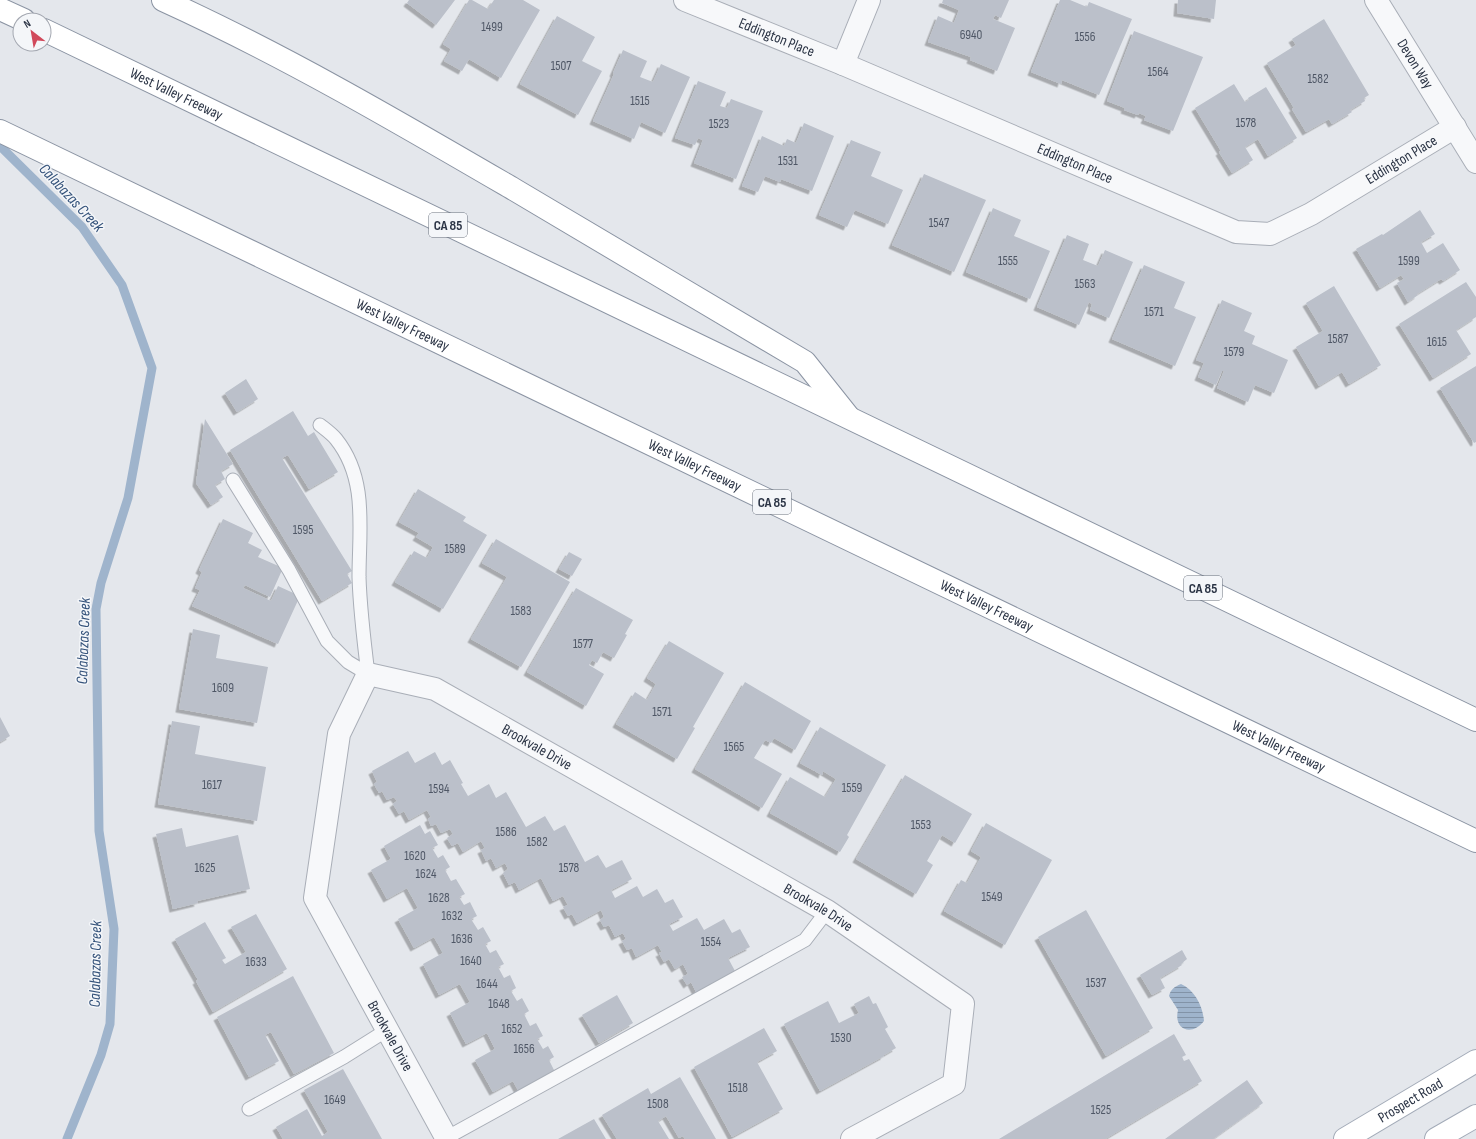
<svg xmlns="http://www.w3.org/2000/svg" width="1476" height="1139" font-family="'Sofia Sans Condensed',sans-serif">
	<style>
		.water { fill: url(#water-rules) }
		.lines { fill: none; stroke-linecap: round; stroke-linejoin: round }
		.stream { stroke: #9fb4cc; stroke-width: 9 }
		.building { fill: #bbc0ca; filter: url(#shadow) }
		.service-casing { stroke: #a9aeb7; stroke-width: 15 }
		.minor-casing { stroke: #a9aeb7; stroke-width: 24 }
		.primary-casing { stroke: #a3abb8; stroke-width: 24 }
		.motorway-casing { stroke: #8b94a3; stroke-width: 24 }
		.service { stroke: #f7f8fa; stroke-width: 13 }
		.minor { stroke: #f7f8fa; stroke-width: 22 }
		.primary { stroke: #fff; stroke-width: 22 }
		.motorway { stroke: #fff; stroke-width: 22 }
		.labels { text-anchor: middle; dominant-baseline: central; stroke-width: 3; stroke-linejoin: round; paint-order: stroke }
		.number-label { font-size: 13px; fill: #4f5766 }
		.shield { fill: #f4f6f9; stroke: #676e7b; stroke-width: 1 }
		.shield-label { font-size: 14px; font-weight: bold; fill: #2b3445 }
		.street-label { font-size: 15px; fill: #2b3445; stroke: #f4f6f9 }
		.water-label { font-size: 16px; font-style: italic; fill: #34527a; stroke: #f4f6f9 }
	</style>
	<defs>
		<pattern id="water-rules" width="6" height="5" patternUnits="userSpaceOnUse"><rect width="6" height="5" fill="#9fb4cc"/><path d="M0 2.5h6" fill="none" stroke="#8293a7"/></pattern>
		<filter id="shadow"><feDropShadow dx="-3.5" dy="3.5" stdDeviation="0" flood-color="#0004"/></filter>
	</defs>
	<rect width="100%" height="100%" fill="#e4e7ec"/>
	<path class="water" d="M 1181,984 C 1195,990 1203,1007 1204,1021 C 1193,1036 1173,1031 1178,1010 L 1169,996 C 1171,989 1174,987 1181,984 Z"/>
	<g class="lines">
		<path class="stream" d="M 0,146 L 82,227 L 122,285 L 152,368 L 128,498 L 101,583 L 96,609 L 99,831 L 114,929 L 110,1024 L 101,1055 L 67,1139"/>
	</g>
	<path class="building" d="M 409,0 L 455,0 L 436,25 L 407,3 Z
		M 469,0 L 472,0 L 488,9 L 494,0 L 523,0 L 540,10 L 501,78 L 469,59 L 462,71 L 444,61 L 451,49 L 443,44 Z
		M 943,0 L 1009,0 L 1001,18 L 995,15 L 993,19 L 1015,28 L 997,71 L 970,60 L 971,57 L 928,42 L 938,16 L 954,23 L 959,10 L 942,3 Z
		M 1060,0 L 1070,0 L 1087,7 L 1089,2 L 1132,19 L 1099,95 L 1062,80 L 1061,84 L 1031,72 Z
		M 1178,0 L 1216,0 L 1214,19 L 1177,13 Z
		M 557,16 L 595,37 L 582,61 L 602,71 L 578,115 L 520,84 Z
		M 1324,19 L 1369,95 L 1364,98 L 1365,101 L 1350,110 L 1352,112 L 1332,124 L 1329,119 L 1306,132 L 1292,109 L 1294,108 L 1267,63 L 1296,45 L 1292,39 Z
		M 1134,31 L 1203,57 L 1173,131 L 1144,120 L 1146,116 L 1139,113 L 1138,115 L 1124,110 L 1125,108 L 1107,101 Z
		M 623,50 L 647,61 L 640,77 L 653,82 L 661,64 L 690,77 L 665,133 L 641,122 L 634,139 L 593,121 L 614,74 L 613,73 Z
		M 698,81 L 726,92 L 720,106 L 727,108 L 731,99 L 763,111 L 736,179 L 694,163 L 703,140 L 698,138 L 695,145 L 675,138 Z
		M 1234,84 L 1245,102 L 1249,100 L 1248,98 L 1266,87 L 1297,138 L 1268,156 L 1258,139 L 1245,147 L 1253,160 L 1232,173 L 1219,152 L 1221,151 L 1195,108 Z
		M 804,123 L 834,136 L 812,191 L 781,179 L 780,182 L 765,176 L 758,192 L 742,186 L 762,136 L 784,146 L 787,139 L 796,143 Z
		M 851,140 L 881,152 L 871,176 L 903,190 L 888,224 L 855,210 L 847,227 L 819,215 Z
		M 924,174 L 986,200 L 954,272 L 892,245 Z
		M 993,208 L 1021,220 L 1014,236 L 1050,251 L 1030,299 L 966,272 Z
		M 1420,210 L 1435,234 L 1421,242 L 1427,253 L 1443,243 L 1460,270 L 1443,281 L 1441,279 L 1417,294 L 1418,295 L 1408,302 L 1397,283 L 1404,279 L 1401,275 L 1380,288 L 1356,249 L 1382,234 L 1383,235 Z
		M 1067,235 L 1089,244 L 1083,260 L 1098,266 L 1105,250 L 1133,262 L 1109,318 L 1090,310 L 1092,304 L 1089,302 L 1079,325 L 1037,307 Z
		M 1144,265 L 1185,282 L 1174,308 L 1196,317 L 1175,366 L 1112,339 Z
		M 1466,282 L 1476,297 L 1476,317 L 1456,330 L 1471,354 L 1433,378 L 1399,324 Z
		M 1334,286 L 1381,365 L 1349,384 L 1342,372 L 1319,386 L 1296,347 L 1323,331 L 1306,303 Z
		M 1222,300 L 1252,313 L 1244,331 L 1255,336 L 1252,344 L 1288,360 L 1274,393 L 1255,385 L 1248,402 L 1217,388 L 1224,371 L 1222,371 L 1216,385 L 1198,377 L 1204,363 L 1196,360 Z
		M 1476,366 L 1476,442 L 1474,443 L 1440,388 Z
		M 246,379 L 258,399 L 237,412 L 225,393 Z
		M 293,411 L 308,436 L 314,432 L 338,472 L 309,489 L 288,455 L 282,458 L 352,571 L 347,574 L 352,583 L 322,601 L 230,450 Z
		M 205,419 L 233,464 L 221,471 L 225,479 L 215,485 L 223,497 L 211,505 L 196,483 Z
		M 418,489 L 466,517 L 463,521 L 487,535 L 443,609 L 395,582 L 414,551 L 427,558 L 433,547 L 416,537 L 419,533 L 399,522 Z
		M 223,519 L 253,533 L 248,543 L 262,550 L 258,557 L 283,568 L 270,597 L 245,585 L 243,588 L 271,601 L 278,586 L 300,596 L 278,644 L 192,606 L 200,590 L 195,588 L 202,572 L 199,570 Z
		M 496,539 L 570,582 L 521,667 L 471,639 L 507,577 L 482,563 Z
		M 569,552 L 582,559 L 572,576 L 559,569 Z
		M 576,588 L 633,620 L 625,634 L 627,635 L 614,658 L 603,652 L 597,663 L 592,660 L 589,665 L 604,674 L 586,706 L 527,672 Z
		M 193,629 L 220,635 L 216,658 L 268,667 L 257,723 L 179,709 Z
		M 669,641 L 724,673 L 693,727 L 695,728 L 677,759 L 616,724 L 635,692 L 647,700 L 656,684 L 647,678 Z
		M 745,682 L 811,721 L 795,750 L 774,738 L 771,743 L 765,740 L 754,758 L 782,774 L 762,808 L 695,769 Z
		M 0,717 L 10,736 L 0,742 Z
		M 172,721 L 200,726 L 195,754 L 266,767 L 257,821 L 158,804 Z
		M 820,727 L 886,765 L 847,835 L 849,837 L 840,852 L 770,813 L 790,777 L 825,797 L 836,779 L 823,771 L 822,775 L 800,763 Z
		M 408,751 L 415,763 L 435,752 L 442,765 L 450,760 L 463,783 L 461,784 L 468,796 L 489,784 L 496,798 L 506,792 L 526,827 L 545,816 L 554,831 L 565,825 L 585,862 L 598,855 L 606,868 L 622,860 L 632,879 L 611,890 L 615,898 L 637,886 L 643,897 L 657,889 L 665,903 L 673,899 L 683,917 L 669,924 L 673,931 L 697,918 L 704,930 L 724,919 L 732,933 L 740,929 L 750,947 L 728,958 L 735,971 L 696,992 L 691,982 L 687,985 L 682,977 L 688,974 L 683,964 L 675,969 L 669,959 L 664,962 L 659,953 L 662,952 L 658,945 L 636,957 L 632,948 L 627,950 L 622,941 L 626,939 L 623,933 L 615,937 L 609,925 L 604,927 L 600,920 L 604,917 L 601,910 L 577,923 L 572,914 L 568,916 L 563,907 L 568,905 L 563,896 L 553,901 L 541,878 L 519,890 L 515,882 L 509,885 L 503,873 L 508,869 L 505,863 L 496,868 L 491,858 L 486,861 L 481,850 L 485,848 L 481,841 L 463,852 L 458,843 L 452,846 L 447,838 L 453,834 L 450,829 L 441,833 L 436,824 L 431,826 L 428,819 L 431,817 L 427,810 L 409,820 L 404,811 L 399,814 L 393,804 L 397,801 L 394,797 L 387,800 L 382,791 L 379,793 L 374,784 L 377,782 L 372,771 Z
		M 905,775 L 972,814 L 955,843 L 942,835 L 927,861 L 933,865 L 916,894 L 856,859 Z
		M 986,823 L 1052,860 L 1005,945 L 944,911 L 961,880 L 967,883 L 981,857 L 971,851 Z
		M 420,825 L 425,834 L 430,831 L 438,845 L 432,848 L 438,858 L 443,855 L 450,867 L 445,870 L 451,881 L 456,879 L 465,894 L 459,897 L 464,905 L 470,902 L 477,916 L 471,919 L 478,930 L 483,927 L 491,941 L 485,944 L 490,953 L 496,950 L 504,964 L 498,967 L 504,978 L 510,975 L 516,988 L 511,991 L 517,1001 L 522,998 L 529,1011 L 524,1014 L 530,1026 L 536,1023 L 543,1036 L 537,1039 L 543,1049 L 548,1046 L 554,1057 L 549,1060 L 555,1072 L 519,1092 L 513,1081 L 493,1092 L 475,1060 L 495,1049 L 487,1033 L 466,1044 L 450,1013 L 470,1002 L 460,984 L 439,995 L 423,964 L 443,953 L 434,937 L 414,948 L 398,919 L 418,908 L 407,888 L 387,899 L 371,870 L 391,859 L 384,846 Z
		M 182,828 L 186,847 L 238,835 L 250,889 L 197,901 L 198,903 L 173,909 L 156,834 Z
		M 1086,910 L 1153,1028 L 1106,1056 L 1038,937 Z
		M 256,914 L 287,969 L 213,1012 L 196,981 L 198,980 L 175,939 L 205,922 L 226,958 L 222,960 L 225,964 L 246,952 L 231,927 Z
		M 1182,950 L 1187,959 L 1181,964 L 1182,965 L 1160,978 L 1165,988 L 1152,995 L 1140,975 Z
		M 293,976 L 334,1053 L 294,1074 L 271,1032 L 265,1035 L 279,1061 L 249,1077 L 217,1017 Z
		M 617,995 L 633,1023 L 599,1043 L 582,1015 Z
		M 869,996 L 873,1004 L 876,1003 L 888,1027 L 885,1029 L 896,1048 L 884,1055 L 884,1056 L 820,1091 L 784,1024 L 828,1001 L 839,1023 L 859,1013 L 854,1004 Z
		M 764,1028 L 777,1051 L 757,1062 L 783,1109 L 732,1137 L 694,1067 Z
		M 1174,1034 L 1186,1055 L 1182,1057 L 1184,1061 L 1189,1059 L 1202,1081 L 1105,1139 L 999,1139 Z
		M 343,1069 L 382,1139 L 283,1139 L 276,1127 L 307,1109 L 322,1136 L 328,1132 L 304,1090 Z
		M 680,1077 L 716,1139 L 685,1139 L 683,1136 L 679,1138 L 666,1116 L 658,1121 L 669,1139 L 617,1139 L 602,1115 L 648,1088 L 651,1094 Z
		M 1247,1080 L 1263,1103 L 1213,1139 L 1165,1139 Z
		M 594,1119 L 606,1139 L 558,1139 Z"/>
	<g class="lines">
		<g class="service-casing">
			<path id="service" d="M 320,425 C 325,429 332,434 336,439 C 368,479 359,529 359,577 C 360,610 364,642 368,674
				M 233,480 L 289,570 L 327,641 L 348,662 L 368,674
				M 249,1109 L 344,1057 L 387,1030
				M 446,1138 L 805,940 L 827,911"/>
		</g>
		<g class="minor-casing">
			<g id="minor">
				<path id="s1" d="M 685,0 L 843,64 L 1236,232 L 1270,234 L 1311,214 L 1455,127"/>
				<path id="s2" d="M 1376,0 L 1476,162"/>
				<path d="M 843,64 L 869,0"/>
				<path id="s3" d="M 447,1139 L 315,898 L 339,734 L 368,674 L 435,689 L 827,911 L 963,1004 L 954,1084 L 852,1139"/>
			</g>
		</g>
		<g class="primary-casing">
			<g id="primary">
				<path id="s4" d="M 1345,1139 L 1476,1061"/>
				<path d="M 1436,1139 L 1476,1116"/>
			</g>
		</g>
		<g class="motorway-casing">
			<g id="motorway">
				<path d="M 163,0 C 284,55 400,123 515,190 C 612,247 708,305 805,362 L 848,416"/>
				<path d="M 0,9 L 24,20"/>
				<path id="s5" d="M 44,30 L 1476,720"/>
				<path id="s6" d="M 0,131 L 1476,841"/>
			</g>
		</g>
		<use href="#service" class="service"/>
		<use href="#minor" class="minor"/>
		<use href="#primary" class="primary"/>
		<use href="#motorway" class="motorway"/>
	</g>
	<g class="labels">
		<g class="number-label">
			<text x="492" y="27">1499</text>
			<text x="971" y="35">6940</text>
			<text x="1085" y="37">1556</text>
			<text x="561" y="66">1507</text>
			<text x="1158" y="72">1564</text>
			<text x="1318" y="79">1582</text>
			<text x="640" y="101">1515</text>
			<text x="1246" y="123">1578</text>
			<text x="719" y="124">1523</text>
			<text x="788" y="161">1531</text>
			<text x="939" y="223">1547</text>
			<text x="1008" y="261">1555</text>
			<text x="1409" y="261">1599</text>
			<text x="1085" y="284">1563</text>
			<text x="1154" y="312">1571</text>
			<text x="1338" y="339">1587</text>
			<text x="1437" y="342">1615</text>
			<text x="1234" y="352">1579</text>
			<text x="303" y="530">1595</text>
			<text x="455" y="549">1589</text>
			<text x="521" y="611">1583</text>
			<text x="583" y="644">1577</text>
			<text x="223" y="688">1609</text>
			<text x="662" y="712">1571</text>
			<text x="734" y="747">1565</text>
			<text x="212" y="785">1617</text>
			<text x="852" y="788">1559</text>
			<text x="439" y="789">1594</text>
			<text x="921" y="825">1553</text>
			<text x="506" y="832">1586</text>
			<text x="537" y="842">1582</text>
			<text x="415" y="856">1620</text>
			<text x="205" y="868">1625</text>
			<text x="569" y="868">1578</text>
			<text x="426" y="874">1624</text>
			<text x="992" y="897">1549</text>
			<text x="439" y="898">1628</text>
			<text x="452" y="916">1632</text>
			<text x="462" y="939">1636</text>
			<text x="711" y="942">1554</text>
			<text x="471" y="961">1640</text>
			<text x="256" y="962">1633</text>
			<text x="1096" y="983">1537</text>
			<text x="487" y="984">1644</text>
			<text x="499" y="1004">1648</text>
			<text x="512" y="1029">1652</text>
			<text x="841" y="1038">1530</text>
			<text x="524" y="1049">1656</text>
			<text x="738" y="1088">1518</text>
			<text x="335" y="1100">1649</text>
			<text x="658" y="1104">1508</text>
			<text x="1101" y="1110">1525</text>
		</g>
		<g class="shield">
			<rect x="429" y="213" width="38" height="24" rx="3"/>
			<rect x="753" y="490" width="38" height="24" rx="3"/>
			<rect x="1184" y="576" width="38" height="24" rx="3"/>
		</g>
		<g class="shield-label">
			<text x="448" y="225">CA 85</text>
			<text x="772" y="502">CA 85</text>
			<text x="1203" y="588">CA 85</text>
		</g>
		<g class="street-label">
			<text stroke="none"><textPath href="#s1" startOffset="99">Eddington Place</textPath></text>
			<text stroke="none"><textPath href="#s2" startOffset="75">Devon Way</textPath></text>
			<text stroke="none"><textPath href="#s5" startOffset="147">West Valley Freeway</textPath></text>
			<text stroke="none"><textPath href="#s1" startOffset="783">Eddington Place</textPath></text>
			<text stroke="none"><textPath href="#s1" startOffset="423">Eddington Place</textPath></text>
			<text stroke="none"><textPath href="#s6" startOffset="447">West Valley Freeway</textPath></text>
			<text stroke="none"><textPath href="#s6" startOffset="771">West Valley Freeway</textPath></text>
			<text stroke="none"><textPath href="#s6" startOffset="1095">West Valley Freeway</textPath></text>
			<text stroke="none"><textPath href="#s6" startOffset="1419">West Valley Freeway</textPath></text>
			<text stroke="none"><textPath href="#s3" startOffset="693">Brookvale Drive</textPath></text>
			<text stroke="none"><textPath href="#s3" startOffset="1017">Brookvale Drive</textPath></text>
			<text transform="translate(390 1036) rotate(61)">Brookvale Drive</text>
			<text stroke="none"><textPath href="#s4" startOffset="76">Prospect Road</textPath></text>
		</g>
		<g class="water-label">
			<text transform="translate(71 198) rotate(47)">Calabazas Creek</text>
			<text transform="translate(84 641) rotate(-88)">Calabazas Creek</text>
			<text transform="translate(96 964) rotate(-89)">Calabazas Creek</text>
		</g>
	</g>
	<g transform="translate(32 32) rotate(329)"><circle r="19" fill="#f4f6f9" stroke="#a4a8b1"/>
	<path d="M0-3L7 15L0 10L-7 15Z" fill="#d1495b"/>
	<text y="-6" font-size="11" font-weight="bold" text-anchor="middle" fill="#2b3445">N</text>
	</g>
</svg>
